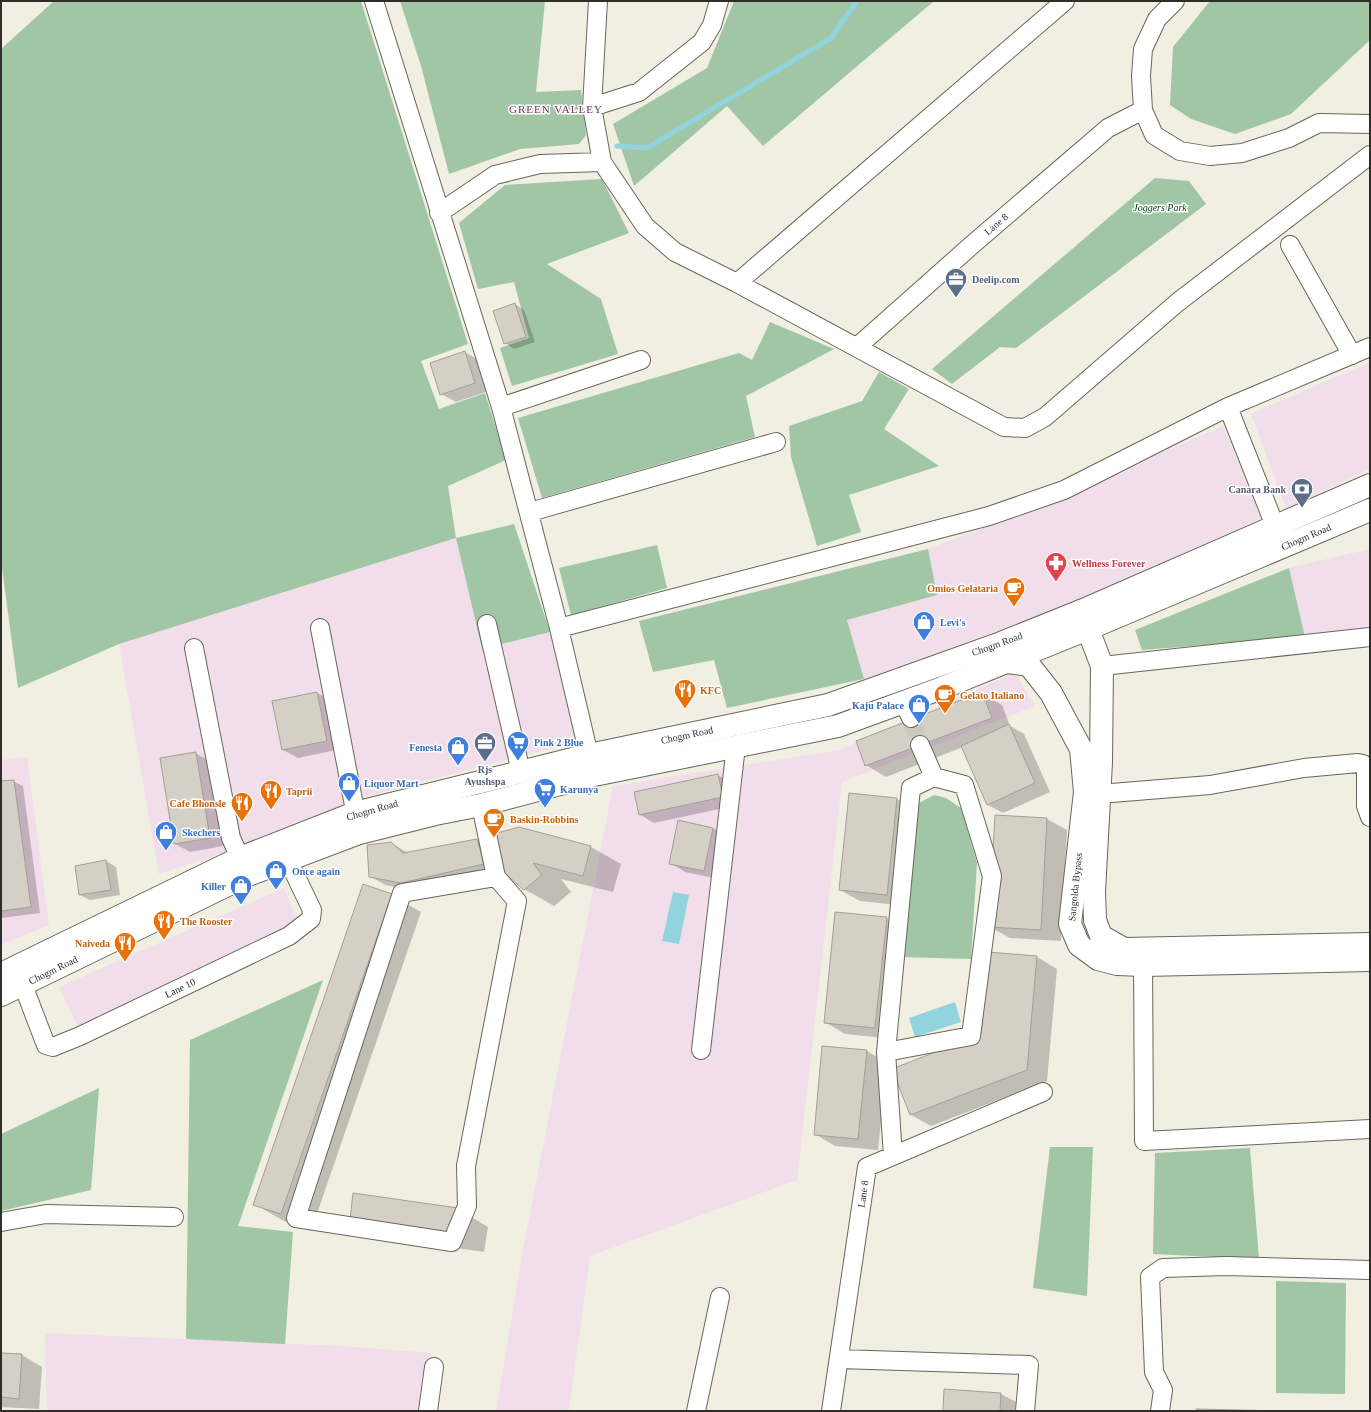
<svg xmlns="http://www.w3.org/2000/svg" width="1371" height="1412" font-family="Georgia,serif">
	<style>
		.commercial { fill: #f2ddeb }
		.green { fill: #a1c6a6 }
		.water { fill: #91d4de }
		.shadow { fill: #0003 }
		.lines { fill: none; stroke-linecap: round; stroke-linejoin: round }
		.stream { stroke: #91d4de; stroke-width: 5 }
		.building { fill: #d4d0c5; stroke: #a39f95 }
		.minor-tunnel { stroke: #cac7bd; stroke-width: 18; stroke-dasharray: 18 9; stroke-linecap: butt }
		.minor-casing { stroke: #69665c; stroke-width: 20 }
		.major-casing { stroke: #69665c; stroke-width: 24 }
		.highway-casing { stroke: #69665c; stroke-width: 24 }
		.minor { stroke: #fff; stroke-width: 18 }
		.major { stroke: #fff; stroke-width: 22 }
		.highway { stroke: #fff; stroke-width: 22 }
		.labels { text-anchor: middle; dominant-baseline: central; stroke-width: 3; stroke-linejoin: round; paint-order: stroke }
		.park-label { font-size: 10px; font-style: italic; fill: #033512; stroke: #fff }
		.street-label { font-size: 10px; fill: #2e2d28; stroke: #fff }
		.service-label { font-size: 10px; font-weight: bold; fill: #4e5e75; stroke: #fff; text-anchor: start }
		.health-label { font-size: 10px; font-weight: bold; fill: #be3a42; stroke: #fff; text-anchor: start }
		.food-label { font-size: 10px; font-weight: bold; fill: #c56008; stroke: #fff; text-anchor: start }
		.shop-label { font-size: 10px; font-weight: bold; fill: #366cbe; stroke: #fff; text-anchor: start }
		.neighbourhood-label { font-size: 11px; letter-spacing: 1px; fill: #6d325a; stroke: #fff }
	</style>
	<rect width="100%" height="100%" fill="#f1eee2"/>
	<path class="commercial" d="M 1370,362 L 1370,469 L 1286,508 L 1251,414 Z
		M 1223,426 L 1261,519 L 1059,608 L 864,679 L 847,620 L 937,595 L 928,549 L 1019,515 Z
		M 456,538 L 482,649 L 550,632 L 576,742 L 363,797 L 241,847 L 159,874 L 119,644 Z
		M 1370,549 L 1370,630 L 1305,637 L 1289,568 Z
		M 1015,673 L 1035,706 L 842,782 L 797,1180 L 590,1256 L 569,1411 L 496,1411 L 522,1255 L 613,786 L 839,750 Z
		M 27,757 L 49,925 L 1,945 L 1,760 Z
		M 284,888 L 298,923 L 78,1027 L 59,987 Z
		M 45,1333 L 341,1346 L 431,1353 L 421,1411 L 47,1411 Z"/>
	<path class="green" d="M 54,1 L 361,1 L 468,344 L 421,361 L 439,409 L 485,393 L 506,460 L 448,486 L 456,538 L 514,524 L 550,632 L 482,649 L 456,538 L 119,644 L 18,688 L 1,560 L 1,49 Z
		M 400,1 L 545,1 L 536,92 L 581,90 L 586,135 L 579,144 L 520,149 L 449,174 L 421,66 Z
		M 734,1 L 934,1 L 763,146 L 727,106 L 634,186 L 613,124 L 707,68 Z
		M 1210,1 L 1370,1 L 1370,40 L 1291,114 L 1235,134 L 1191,119 L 1170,105 L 1173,47 Z
		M 1155,178 L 1189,181 L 1206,204 L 1016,348 L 1000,347 L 952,384 L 932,369 Z
		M 602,179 L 629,233 L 547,264 L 601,299 L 618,354 L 512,386 L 500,348 L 529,338 L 514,282 L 478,289 L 459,223 L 505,185 Z
		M 770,322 L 834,349 L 746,396 L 755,437 L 542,498 L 518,418 L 739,353 L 752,360 Z
		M 879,372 L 909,389 L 884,429 L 939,466 L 849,495 L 861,532 L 817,546 L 791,457 L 789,426 L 862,401 Z
		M 657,545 L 667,588 L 571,615 L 559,568 Z
		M 928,549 L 937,595 L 847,620 L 864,679 L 727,708 L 714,660 L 653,672 L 639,621 Z
		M 1289,568 L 1305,637 L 1142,650 L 1135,630 Z
		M 934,795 L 946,798 L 961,808 L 977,863 L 971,959 L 901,957 L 919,803 Z
		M 323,980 L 238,1226 L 293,1232 L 285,1344 L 186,1339 L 190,1040 Z
		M 99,1088 L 91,1190 L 1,1211 L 1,1134 Z
		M 1050,1147 L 1093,1147 L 1087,1296 L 1033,1288 Z
		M 1250,1148 L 1259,1259 L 1153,1254 L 1155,1153 Z
		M 1276,1281 L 1346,1283 L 1345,1394 L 1276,1393 Z"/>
	<path class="water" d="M 673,892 L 689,895 L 679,944 L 662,941 Z
		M 955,1002 L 961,1022 L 915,1037 L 909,1018 Z"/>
	<path class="shadow" d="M 515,304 L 524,310 L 535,342 L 514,349 L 505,343 Z
		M 465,352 L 480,361 L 489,391 L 456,402 L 441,394 Z
		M 317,693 L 332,701 L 341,749 L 298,758 L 283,750 Z
		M 982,693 L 1002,705 L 1010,726 L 1024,734 L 1050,792 L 1003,813 L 988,805 L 963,747 L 886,777 L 866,765 Z
		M 195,753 L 210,761 L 224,846 L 190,852 L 175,844 Z
		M 718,775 L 733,784 L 738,805 L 654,823 L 639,814 Z
		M 13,781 L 23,786 L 40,913 L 1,918 L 1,782 Z
		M 850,795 L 897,799 L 917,811 L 907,906 L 860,901 L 840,890 Z
		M 1047,819 L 1067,830 L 1061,941 L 1010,938 L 990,927 Z
		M 519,828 L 591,847 L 621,864 L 613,892 L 561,879 L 571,892 L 554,906 L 524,889 L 496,864 L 498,872 L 416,891 L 385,885 L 370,876 L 391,843 L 408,853 L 477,840 L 493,850 Z
		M 713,828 L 728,837 L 719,879 L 685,872 L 670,863 Z
		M 106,861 L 116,867 L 120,895 L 90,900 L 80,895 Z
		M 391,895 L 421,912 L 311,1231 L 284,1221 L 254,1204 Z
		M 886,918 L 906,929 L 895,1039 L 845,1034 L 825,1022 Z
		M 989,953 L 1037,957 L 1057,969 L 1047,1081 L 931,1126 L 911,1115 L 894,1070 L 982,1035 Z
		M 867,1051 L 887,1063 L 878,1150 L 835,1146 L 815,1134 Z
		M 458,1209 L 488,1227 L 484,1252 L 381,1237 Z
		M 1,1354 L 22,1355 L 42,1367 L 39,1409 L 1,1407 Z
		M 1001,1394 L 1016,1402 L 1015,1411 L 944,1411 Z"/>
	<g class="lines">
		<path class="stream" d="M 617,146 L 647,148 L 831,38 L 857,1"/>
	</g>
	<path class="building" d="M 515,303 L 526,337 L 504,344 L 493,311 Z
		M 465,351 L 475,383 L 440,395 L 430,363 Z
		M 317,692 L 327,741 L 282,750 L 272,701 Z
		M 982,692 L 992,718 L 865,766 L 856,741 Z
		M 1009,724 L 1035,783 L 987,805 L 961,746 Z
		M 196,752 L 210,838 L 174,844 L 160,758 Z
		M 718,774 L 723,797 L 639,815 L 634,792 Z
		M 14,780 L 31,907 L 1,911 L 1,781 Z
		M 849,793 L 897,798 L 887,895 L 839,890 Z
		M 995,815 L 1047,818 L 1041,930 L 989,927 Z
		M 678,820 L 713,828 L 704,871 L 669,864 Z
		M 519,827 L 591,846 L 583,876 L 533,863 L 542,875 L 524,890 L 494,864 L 490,835 Z
		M 477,839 L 484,864 L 401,883 L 369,877 L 367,845 L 391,842 L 403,853 Z
		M 106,860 L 111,890 L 79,895 L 75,866 Z
		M 363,884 L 392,894 L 281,1214 L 253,1205 Z
		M 835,912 L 887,917 L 875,1028 L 824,1023 Z
		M 988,952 L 1037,956 L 1027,1070 L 910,1115 L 892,1069 L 981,1034 Z
		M 822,1046 L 867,1050 L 858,1139 L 814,1135 Z
		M 353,1193 L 458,1208 L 455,1235 L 350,1220 Z
		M 1,1353 L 22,1354 L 19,1399 L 1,1397 Z
		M 944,1389 L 1001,1393 L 1000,1411 L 943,1411 Z
		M 1196,1409 L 1283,1411 L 1196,1411 Z"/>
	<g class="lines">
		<path class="minor-tunnel" d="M 911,718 L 920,745"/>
		<g class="minor-casing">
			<path id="minor" d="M 374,1 L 501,407 L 559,628 L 592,768
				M 598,1 L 592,107 L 602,162 L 645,226 L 675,252 L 737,283 L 1004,427 L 1025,428 L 1045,417 L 1178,302 L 1370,155
				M 1175,1 L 1157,19 L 1143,49 L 1141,76 L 1143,110 L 1154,135 L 1180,151 L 1210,156 L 1242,153 L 1289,138 L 1319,123 L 1370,124
				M 592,107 L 639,92 L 702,42 L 712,25 L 719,1
				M 439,213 L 495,175 L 540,164 L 602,162
				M 1290,245 L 1352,355
				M 737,283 L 1065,1
				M 857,347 L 973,244 L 1108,128 L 1143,110
				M 501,407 L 641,360
				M 1228,407 L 1275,526
				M 530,512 L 776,442
				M 487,624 L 521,772
				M 320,628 L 358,826
				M 559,628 L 989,516 L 1064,490 L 1228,407 L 1370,347
				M 194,648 L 231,838 L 246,871
				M 1102,666 L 1370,637
				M 904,702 L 911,718
				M 920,745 L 934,777
				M 1099,794 L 1210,785 L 1304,768 L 1358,763 L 1363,764 L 1366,768 L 1366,806 L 1370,817
				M 481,805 L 496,877
				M 496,877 L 517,901 L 466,1166 L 467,1206 L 452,1242 L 296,1218 L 402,893 Z
				M 1143,952 L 1144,1141 L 1370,1129
				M 23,985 L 46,1045 L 53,1047 L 80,1036 L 289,936 L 311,919 L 312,910 L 288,860
				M 701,1050 L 736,746
				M 886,1052 L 971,1036 L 992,876 L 964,785 L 934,777 L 911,788 L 886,1052 L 893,1156
				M 1,1222 L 46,1214 L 174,1217
				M 839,1359 L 1029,1365 L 1025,1411
				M 428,1411 L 434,1367
				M 696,1411 L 720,1297
				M 831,1411 L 867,1167 L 1043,1092
				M 1160,1411 L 1163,1390 L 1154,1372 L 1150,1277 L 1163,1268 L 1226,1266 L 1370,1270"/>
		</g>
		<g class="major-casing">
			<path id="major" d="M 1081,611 L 1370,485
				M 1007,662 L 1029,665 L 1051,693 L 1081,749 L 1085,792 L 1070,924 L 1079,945 L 1098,959 L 1117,964 L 1143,965 L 1370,960
				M 1,995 L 248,875 L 359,833 L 435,814 L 481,805 L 594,775 L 838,726 L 942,688 L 1095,626 L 1370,510"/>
		</g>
		<g class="highway-casing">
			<path id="highway" d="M 1,974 L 240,858 L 355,813 L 589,755 L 828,705 L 1001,643 L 1081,611 L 1102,666 L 1101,762 L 1094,892 L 1095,920 L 1101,936 L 1124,949 L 1370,944"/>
		</g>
		<use href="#minor" class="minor"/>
		<use href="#major" class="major"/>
		<use href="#highway" class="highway"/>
	</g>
	<defs>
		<g id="office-pin" transform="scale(1.15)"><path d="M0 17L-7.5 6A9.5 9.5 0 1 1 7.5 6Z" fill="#5c6f8a" stroke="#fff"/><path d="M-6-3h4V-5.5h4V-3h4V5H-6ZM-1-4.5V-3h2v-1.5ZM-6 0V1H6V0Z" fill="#fff"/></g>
		<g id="bank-pin" transform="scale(1.15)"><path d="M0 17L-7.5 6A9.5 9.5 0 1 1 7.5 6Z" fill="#5c6f8a" stroke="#fff"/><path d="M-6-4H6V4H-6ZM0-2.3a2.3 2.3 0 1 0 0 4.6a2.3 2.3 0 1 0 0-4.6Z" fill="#fff"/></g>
		<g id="pharmacy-pin" transform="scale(1.15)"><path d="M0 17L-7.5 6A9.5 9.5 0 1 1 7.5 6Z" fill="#e0444e" stroke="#fff"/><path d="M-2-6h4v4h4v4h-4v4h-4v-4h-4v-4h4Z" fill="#fff"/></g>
		<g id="cafe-pin" transform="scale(1.15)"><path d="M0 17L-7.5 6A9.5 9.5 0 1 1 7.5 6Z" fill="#e8710a" stroke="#fff"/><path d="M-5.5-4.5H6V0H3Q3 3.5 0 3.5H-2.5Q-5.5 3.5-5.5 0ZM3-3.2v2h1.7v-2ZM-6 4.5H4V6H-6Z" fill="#fff"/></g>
		<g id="shop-pin" transform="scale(1.15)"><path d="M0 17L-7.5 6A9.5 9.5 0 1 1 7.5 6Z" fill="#3f7fe0" stroke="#fff"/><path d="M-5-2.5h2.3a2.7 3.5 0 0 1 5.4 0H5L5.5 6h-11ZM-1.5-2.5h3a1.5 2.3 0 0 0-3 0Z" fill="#fff"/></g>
		<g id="restaurant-pin" transform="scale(1.15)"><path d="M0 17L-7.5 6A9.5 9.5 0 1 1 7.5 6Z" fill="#e8710a" stroke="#fff"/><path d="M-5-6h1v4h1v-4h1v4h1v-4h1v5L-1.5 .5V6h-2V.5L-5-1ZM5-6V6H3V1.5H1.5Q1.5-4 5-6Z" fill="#fff"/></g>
		<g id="supermarket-pin" transform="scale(1.15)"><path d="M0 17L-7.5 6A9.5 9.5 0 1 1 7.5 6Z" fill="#3f7fe0" stroke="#fff"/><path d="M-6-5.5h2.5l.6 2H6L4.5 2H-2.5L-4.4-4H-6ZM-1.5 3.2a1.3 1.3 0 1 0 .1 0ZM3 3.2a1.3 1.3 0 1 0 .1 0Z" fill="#fff"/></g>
	</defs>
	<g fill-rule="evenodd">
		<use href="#office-pin" x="956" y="279"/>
		<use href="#bank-pin" x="1302" y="489"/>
		<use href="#pharmacy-pin" x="1056" y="563"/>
		<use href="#cafe-pin" x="1014" y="588"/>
		<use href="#shop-pin" x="924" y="622"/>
		<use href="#restaurant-pin" x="685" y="690"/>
		<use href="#cafe-pin" x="945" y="695"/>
		<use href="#shop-pin" x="919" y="705"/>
		<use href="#supermarket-pin" x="518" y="742"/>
		<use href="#office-pin" x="485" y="743"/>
		<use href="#shop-pin" x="458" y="747"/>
		<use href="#shop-pin" x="349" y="783"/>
		<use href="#supermarket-pin" x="545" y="789"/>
		<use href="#restaurant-pin" x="271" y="791"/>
		<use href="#restaurant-pin" x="242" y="803"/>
		<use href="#cafe-pin" x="494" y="819"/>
		<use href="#shop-pin" x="166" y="832"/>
		<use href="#shop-pin" x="276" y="871"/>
		<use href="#shop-pin" x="241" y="886"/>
		<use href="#restaurant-pin" x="164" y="921"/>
		<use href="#restaurant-pin" x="125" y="943"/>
	</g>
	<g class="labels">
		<g class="park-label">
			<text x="1160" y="207">Joggers Park</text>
		</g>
		<g class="street-label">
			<text transform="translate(996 224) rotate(-41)">Lane 8</text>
			<text transform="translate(1306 537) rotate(-23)">Chogm Road</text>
			<text transform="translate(997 644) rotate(-20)">Chogm Road</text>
			<text transform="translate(687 735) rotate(-12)">Chogm Road</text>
			<text transform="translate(372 810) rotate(-16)">Chogm Road</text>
			<text transform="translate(1075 887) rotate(-84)">Sangolda Bypass</text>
			<text transform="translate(53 970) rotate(-26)">Chogm Road</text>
			<text transform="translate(180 988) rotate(-26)">Lane 10</text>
			<text transform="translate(863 1194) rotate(-82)">Lane 8</text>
		</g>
		<g class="service-label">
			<text x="972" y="279">Deelip.com</text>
			<text x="1286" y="489" text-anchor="end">Canara Bank</text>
			<text x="485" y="769" text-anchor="middle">Rjs<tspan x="485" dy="12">Ayushspa</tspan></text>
		</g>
		<g class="health-label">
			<text x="1072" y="563">Wellness Forever</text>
		</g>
		<g class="food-label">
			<text x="998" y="588" text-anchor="end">Omios Gelataria</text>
			<text x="700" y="690">KFC</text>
			<text x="960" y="695">Gelato Italiano</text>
			<text x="286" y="791">Taprii</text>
			<text x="226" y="803" text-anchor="end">Cafe Bhonsle</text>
			<text x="510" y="819">Baskin-Robbins</text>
			<text x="180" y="921">The Rooster</text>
			<text x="110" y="943" text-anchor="end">Naiveda</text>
		</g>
		<g class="shop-label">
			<text x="940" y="622">Levi's</text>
			<text x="904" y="705" text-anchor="end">Kaju Palace</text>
			<text x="534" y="742">Pink 2 Blue</text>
			<text x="442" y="747" text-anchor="end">Fenesta</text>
			<text x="364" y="783">Liquor Mart</text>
			<text x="560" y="789">Karunya</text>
			<text x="182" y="832">Skechers</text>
			<text x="292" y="871">Once again</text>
			<text x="226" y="886" text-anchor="end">Killer</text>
		</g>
		<g class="neighbourhood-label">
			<text x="556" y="109">GREEN VALLEY</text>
		</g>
	</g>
	<rect width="1371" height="1412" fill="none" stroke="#2e2d28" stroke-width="4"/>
</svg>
